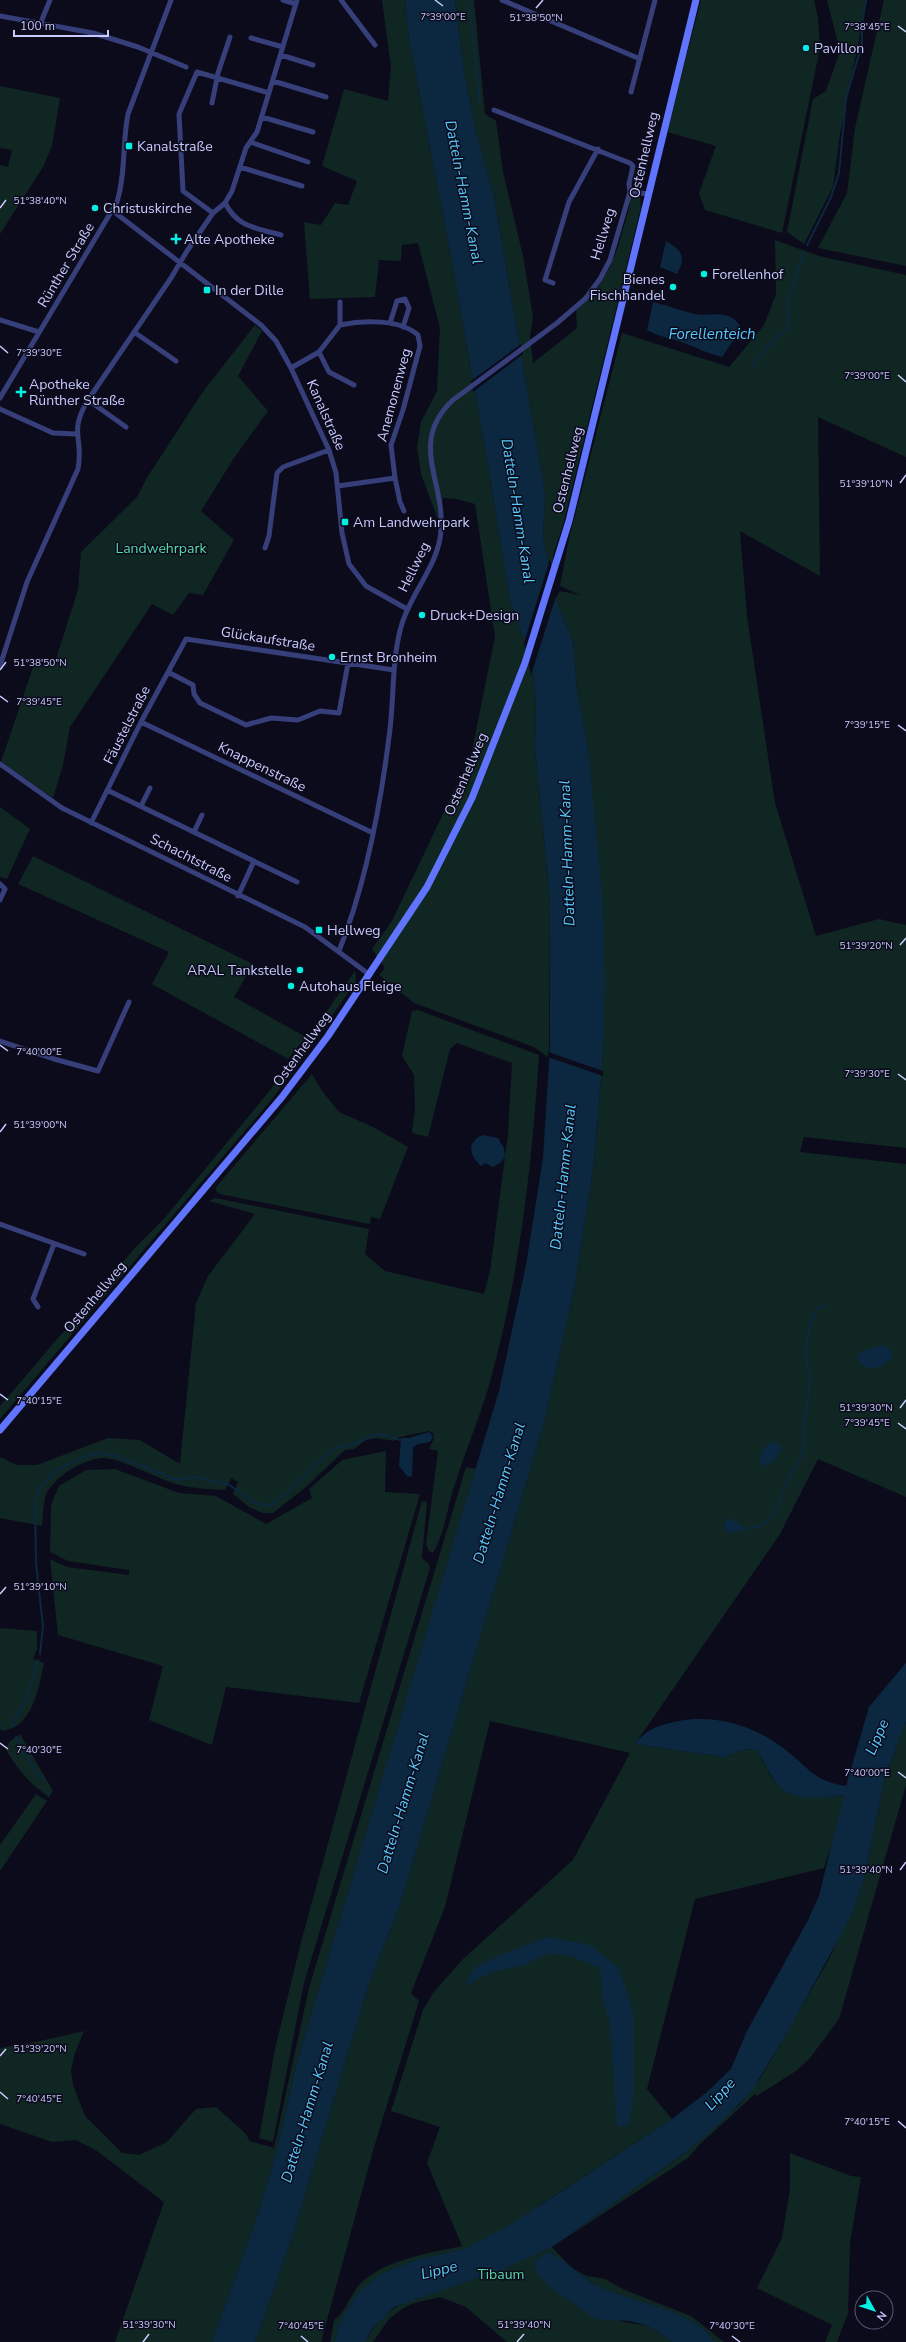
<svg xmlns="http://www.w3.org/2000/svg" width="906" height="2342" font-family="'Nunito Sans',sans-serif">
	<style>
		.green { fill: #0f2622 }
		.water { fill: #0c2840 }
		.pier { fill: #0c0b1c }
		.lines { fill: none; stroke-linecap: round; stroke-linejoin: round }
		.stream { stroke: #0c2840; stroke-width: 2 }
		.street { stroke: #373f7b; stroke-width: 5 }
		.secondary { stroke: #6074fd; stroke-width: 7 }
		.ticks { fill: none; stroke: #c8cafe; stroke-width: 1.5 }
		.poi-dot { fill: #03efe2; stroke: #0c0b1c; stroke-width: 1.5 }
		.labels { text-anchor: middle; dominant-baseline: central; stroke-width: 3; stroke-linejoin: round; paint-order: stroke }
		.poi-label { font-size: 14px; fill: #c8cafe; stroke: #0c0b1c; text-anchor: start }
		.street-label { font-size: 14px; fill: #c8cafe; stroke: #0c0b1c }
		.park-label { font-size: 14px; fill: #56dca6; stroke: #0c0b1c }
		.water-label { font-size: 15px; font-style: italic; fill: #57cafd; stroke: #0c0b1c }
		.ticks-label { font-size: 10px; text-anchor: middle; fill: #c8cafe; stroke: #0c0b1c; stroke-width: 3; stroke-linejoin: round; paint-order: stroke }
	</style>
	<rect width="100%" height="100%" fill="#0c0b1c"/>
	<path class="green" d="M 382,0 L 405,0 L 409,39 L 450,251 L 489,471 L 510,601 L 532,664 L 536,703 L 535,748 L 550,901 L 549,1058 L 534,1047 L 414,1003 L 379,975 L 385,968 L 372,949 L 392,921 L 471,755 L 495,637 L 475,504 L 456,499 L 443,498 L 438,520 L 421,474 L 417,447 L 421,422 L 437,391 L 440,328 L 418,243 L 402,245 L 401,261 L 379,260 L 375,297 L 310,299 L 304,222 L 321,225 L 335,203 L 348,205 L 357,181 L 322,166 L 344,89 L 388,101 L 391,67 Z
		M 455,0 L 474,0 L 485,114 L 496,121 L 503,172 L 523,256 L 533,317 L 530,336 L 533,363 L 577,328 L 576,311 C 604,283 613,267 623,229 C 626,219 630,209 630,198 L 635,196 L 640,197 L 641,207 L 563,525 L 553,555 L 556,598 L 560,591 L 580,595 L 560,586 L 569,539 L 622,333 L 729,367 L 764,325 L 776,294 L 775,240 L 819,256 L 906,275 L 906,457 L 818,417 L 820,576 L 740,531 L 747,616 L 775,803 L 816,936 L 879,919 L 906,925 L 906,1148 L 804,1137 L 800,1152 L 906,1164 L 906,1497 L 818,1459 L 780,1534 L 635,1744 L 724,1757 L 746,1749 L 757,1750 C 762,1758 772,1780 778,1785 C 795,1802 823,1798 844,1795 L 837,1829 L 824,1868 L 695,1899 L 647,2089 L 672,2119 L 537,2207 L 553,2246 L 686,2152 L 740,2104 L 760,2079 L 828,1961 L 854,1906 L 864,1879 L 884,1781 L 906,1721 L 906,1785 L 839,2019 L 810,2058 L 796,2071 L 757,2096 L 755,2094 L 699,2145 L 688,2158 L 552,2247 L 569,2265 L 577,2271 L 587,2276 L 605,2279 L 625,2290 L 691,2316 L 724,2342 L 715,2342 C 694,2310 641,2306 609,2292 C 587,2282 570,2267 551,2253 L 619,2321 L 648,2326 L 673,2342 L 507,2342 L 466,2307 L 440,2297 L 414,2303 L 402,2309 L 388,2320 L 373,2342 L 365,2342 C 381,2312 398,2303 429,2294 L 402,2285 L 350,2342 L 330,2342 L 334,2320 C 345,2313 350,2296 359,2285 C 382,2260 430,2253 462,2246 L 427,2163 L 440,2127 L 391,2111 L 423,2010 L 433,1993 L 463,1959 L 573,1860 L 630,1753 L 490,1721 L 445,1907 L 411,1993 L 419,2001 L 374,2147 L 321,2342 L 255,2342 L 293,2235 L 369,1983 L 400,1905 L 544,1423 L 575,1285 L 594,1163 L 603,1054 L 588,747 L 577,689 L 573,642 L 556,599 L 543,537 L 545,493 L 494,197 L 475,128 L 464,71 Z
		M 701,0 L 814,0 L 818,18 L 820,48 L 782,233 L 705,210 L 699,193 L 716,146 L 667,132 Z
		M 827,0 L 867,0 L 840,134 L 833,187 L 804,244 L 787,232 L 813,99 L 826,91 L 840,51 Z
		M 884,0 L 906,0 L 906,266 L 818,248 L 847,193 L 855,128 Z
		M 0,86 L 60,98 L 52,146 L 43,167 L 0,234 L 0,165 L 8,167 L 12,150 L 0,148 Z
		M 255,325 L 262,331 L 238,376 L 268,411 L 234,458 L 201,511 L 234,540 L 203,595 L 189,593 L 173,615 L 152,604 L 70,727 L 63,765 L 53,798 L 1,762 L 33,667 L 55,662 L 78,590 L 81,552 L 137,497 L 148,476 L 202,393 Z
		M 0,807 L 30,829 L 7,879 L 0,877 Z
		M 33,856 L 253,964 L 234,997 L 306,1037 L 288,1059 L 152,984 L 169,952 L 18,884 Z
		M 355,971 L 356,981 L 301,1061 L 268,1104 L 0,1419 L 0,1406 L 134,1249 L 163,1220 L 276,1083 Z
		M 418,1010 L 539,1055 C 532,1164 520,1273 491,1378 C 481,1415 466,1449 455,1484 C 448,1504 444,1536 433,1553 L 429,1551 L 426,1544 L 438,1451 L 429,1449 L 434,1438 L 433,1433 L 429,1431 L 400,1437 L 394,1441 L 377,1438 L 366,1440 L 354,1449 L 345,1450 L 306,1487 L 273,1513 L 262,1513 L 249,1507 L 233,1494 L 238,1482 L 231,1478 L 225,1490 C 209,1489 193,1489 177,1484 C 156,1479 123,1458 102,1458 C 83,1459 50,1479 45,1498 C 43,1507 43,1517 42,1526 L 0,1518 L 0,1457 L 17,1465 L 37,1465 L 108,1438 L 140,1440 L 180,1464 L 196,1303 L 208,1276 L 255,1214 L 209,1201 L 215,1198 L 369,1229 L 365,1254 L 385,1271 L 484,1294 L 490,1271 L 508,1134 L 512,1063 L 457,1043 L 450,1049 L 428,1137 L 412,1133 L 415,1108 L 414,1075 L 402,1056 L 412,1011 Z
		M 312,1074 L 322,1091 L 339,1112 L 371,1126 L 408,1147 L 380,1219 L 371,1217 L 370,1224 L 220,1194 L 216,1191 L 216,1187 Z
		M 386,1451 L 385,1492 L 420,1494 L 359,1703 L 226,1687 L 212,1745 L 149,1720 L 163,1666 L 58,1635 L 50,1559 L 67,1567 L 129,1575 L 129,1570 L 68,1561 L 50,1552 L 51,1505 L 59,1486 L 86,1470 L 115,1469 L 179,1493 L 216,1496 L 266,1524 L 312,1498 L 309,1489 L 342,1460 Z
		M 466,1467 L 476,1469 L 298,2058 L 277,2149 L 257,2217 L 212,2342 L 115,2342 L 164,2202 L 97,2151 L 76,2140 L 52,2142 L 0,2124 L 0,2048 L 40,2041 L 84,2031 L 75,2053 L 71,2070 L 73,2085 L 85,2116 L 122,2153 L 139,2155 L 167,2142 L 196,2109 L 216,2107 L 245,2133 L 250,2141 L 274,2148 L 309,1988 Z
		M 422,1501 L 427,1502 L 422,1558 L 429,1564 L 430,1568 L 304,1983 L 273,2142 L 259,2138 L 275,2049 L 301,1942 Z
		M 0,1628 L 37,1631 L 37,1649 L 33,1659 L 44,1663 C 39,1688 32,1727 3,1731 L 0,1729 Z
		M 20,1734 L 53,1791 L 49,1797 C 31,1785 17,1769 6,1750 L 9,1742 Z
		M 36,1794 L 47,1801 L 0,1871 L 0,1845 Z
		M 790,2153 L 851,2176 L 861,2177 L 850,2243 L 848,2313 L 837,2342 L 825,2342 L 832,2325 L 757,2288 L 782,2238 L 790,2189 Z"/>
	<path class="water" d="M 405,0 L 455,0 L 464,71 L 475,128 L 494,197 L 545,493 L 543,537 L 556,599 L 573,642 L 577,689 L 588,747 L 603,905 L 605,984 L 603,1054 L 594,1163 L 575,1285 L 544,1423 L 400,1905 L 369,1983 L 293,2235 L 255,2342 L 212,2342 L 257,2217 L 277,2149 L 298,2058 L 499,1391 L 526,1265 L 543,1158 L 550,1047 L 550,901 L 535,748 L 536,703 L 532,664 L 510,601 L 489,471 L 450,251 L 409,39 Z
		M 666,241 C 683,251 686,257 677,274 L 660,267 Z
		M 653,302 C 667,305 681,311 695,314 C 711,317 728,308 740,326 L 737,335 L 722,357 C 711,354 703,351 692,346 C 677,339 661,338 647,330 Z
		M 483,1135 L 498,1138 L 504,1148 L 505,1157 L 500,1163 L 493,1167 L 485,1163 L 481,1166 C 469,1155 466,1142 483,1135 Z
		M 882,1345 L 892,1351 L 892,1357 C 882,1370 865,1374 857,1357 L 862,1351 Z
		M 429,1432 L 433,1437 L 430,1442 L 418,1444 L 413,1447 L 412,1476 L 408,1477 L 399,1466 L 401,1438 L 409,1438 Z
		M 776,1442 L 782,1448 C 779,1457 774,1463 764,1466 L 760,1463 C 759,1453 766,1443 776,1442 Z
		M 729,1518 L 744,1527 L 744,1529 L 732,1533 L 726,1531 L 724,1523 Z
		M 906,1663 L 906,1721 L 884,1781 L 864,1879 L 854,1908 L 843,1931 L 792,2024 L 752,2091 L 722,2121 L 686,2152 L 553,2246 L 504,2269 L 394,2307 L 372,2329 L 365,2342 L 335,2342 L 338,2326 L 356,2295 L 379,2275 L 416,2260 L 465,2249 L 513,2223 L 672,2119 L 707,2092 L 731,2069 L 747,2031 L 807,1922 L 819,1896 L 844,1795 C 823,1798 795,1803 778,1785 C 772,1779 763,1759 757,1750 L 746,1749 L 724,1757 L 635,1744 C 647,1728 660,1725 679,1721 C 716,1714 758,1727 787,1751 C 810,1769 814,1781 846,1786 L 869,1707 Z
		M 548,1937 L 590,1945 L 619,1968 L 633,2011 L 633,2099 L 629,2125 L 617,2126 L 610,2023 L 603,2001 L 600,1968 L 571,1956 L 549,1953 L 524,1965 L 492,1972 L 464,1986 L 475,1967 L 502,1954 Z
		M 547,2252 C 561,2256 581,2277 595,2285 C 631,2303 693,2308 715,2342 L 673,2342 L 648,2326 L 629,2321 L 595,2319 L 551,2288 L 537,2274 L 534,2262 Z"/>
	<path class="pier" d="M 521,344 L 523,354 L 473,392 L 471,381 Z
		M 550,559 L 557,593 L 531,675 L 524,643 Z
		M 548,1052 L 603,1071 L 603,1076 L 548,1057 Z"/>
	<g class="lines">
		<path class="stream" d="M 469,0 L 480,103
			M 807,245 L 831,197 L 839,173 L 846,98 L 862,44 L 862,23 L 866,0
			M 752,367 L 766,348 L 785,330 L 789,322 L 788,302 L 804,252
			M 744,1528 C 770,1531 779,1506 786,1485 C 790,1471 802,1462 804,1447 C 805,1440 803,1433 804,1426 C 807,1410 809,1394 810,1378 C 810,1371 807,1364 806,1357 C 805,1340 810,1322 818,1307 L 826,1306
			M 40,1654 L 43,1626 L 36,1563 L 35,1500 L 41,1486 L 57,1470 L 81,1458 L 95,1453 L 117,1456 L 177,1480 L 195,1477 L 228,1484 L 255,1503 L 267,1505 L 273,1504 L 300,1481 L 332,1449 L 354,1444 L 375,1435 L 385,1435 L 400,1440
			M 14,1726 L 15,1719 L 27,1698 L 38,1660
			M 16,1737 L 36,1772 L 45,1781"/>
		<path class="street" d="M 283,0 L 296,4
			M 341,0 L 375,45
			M 502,0 L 640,59
			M 0,16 L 93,33 L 138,47 L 186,67
			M 41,22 L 50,0
			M 251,38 L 283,47
			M 281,55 L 313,65
			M 273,81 L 326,97
			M 631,92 L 655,0
			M 212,103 L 218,73 L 230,37
			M 494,110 L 630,163 L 633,166 L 629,184 L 630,192
			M 262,117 L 313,132
			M 250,142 L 308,162
			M 240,167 L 302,186
			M 630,192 L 649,194
			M 225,203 C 238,228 257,228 281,235
			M 113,211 L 261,325 L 276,341 L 291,368 L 329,450 L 336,473 L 342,533 L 349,564 L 366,586 L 407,609
			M 213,213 L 183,191 L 179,114 L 197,72 L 269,93
			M 553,283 L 545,280 L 569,202 L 598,149
			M 0,320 L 39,332
			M 390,323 L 397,301 L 405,299 L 409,308 L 403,327
			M 340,325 L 340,302
			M 134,332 L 176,361
			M 319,352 L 329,372 L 354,385
			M 291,368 L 319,352 L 340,325 C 363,320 400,319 418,335 L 420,346 L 403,410 L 391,445 L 395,478
			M 0,398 L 117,202 C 126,173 122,144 128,114 L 171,0
			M 88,400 L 126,427
			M 0,409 L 53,433 L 76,434
			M 338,486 L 395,478 L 400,502 L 404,511
			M 265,548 L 269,536 L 277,473 L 283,467 L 329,450
			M 0,666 L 27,582 L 78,469 C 84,438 68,433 88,400 L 171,278 L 187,251 L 213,213 L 225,203 L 232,191 L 246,148 L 257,132 L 297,0
			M 168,672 L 193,685 L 194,694 L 200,703 L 246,725 L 271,718 L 298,720 L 320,711 L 339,713 L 348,663
			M 141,722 L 373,833
			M 0,764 L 62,808 L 305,927 L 370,975
			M 107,790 L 297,882
			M 141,806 L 150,788
			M 91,823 L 141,722 L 186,639 L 394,670
			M 194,832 L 202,815
			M 0,884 L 5,889 L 0,900
			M 238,896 L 254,861
			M 339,951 C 367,881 381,804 390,729 C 394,695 392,659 401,627 C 410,593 439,566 441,530 C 445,481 408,442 453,400 L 557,323 L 585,299 L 600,279 L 610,260 L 630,192
			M 0,1041 L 54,1059 L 98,1071 L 129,1002
			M 0,1224 L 84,1254
			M 38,1307 L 33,1299 L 54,1244"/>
		<path class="secondary" d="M 0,1430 L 282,1097 L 328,1036 L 427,887 L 472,798 L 525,663 L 569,521 L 696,0"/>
	</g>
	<path class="ticks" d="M 435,0 L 443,6M 536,8 L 543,0M 898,26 L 906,32M 0,208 L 6,200M 0,346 L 8,353M 898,375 L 906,382M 900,483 L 906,475M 0,670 L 6,662M 0,696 L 8,702M 898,725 L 906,731M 900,945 L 906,938M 0,1045 L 8,1051M 898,1074 L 906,1080M 0,1132 L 6,1124M 0,1394 L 8,1400M 900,1408 L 906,1400M 898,1423 L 906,1429M 0,1594 L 6,1587M 0,1743 L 8,1749M 898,1772 L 906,1778M 900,1870 L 906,1862M 0,2056 L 6,2049M 0,2092 L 8,2099M 898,2121 L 906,2128M 301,2336 L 308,2342M 732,2336 L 740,2342M 143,2342 L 149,2334M 517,2342 L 524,2334"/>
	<g class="poi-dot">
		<circle cx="806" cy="48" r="4"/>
		<rect x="125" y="142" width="8" height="8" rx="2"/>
		<circle cx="95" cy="208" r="4"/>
		<path d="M174 233h4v4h4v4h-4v4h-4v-4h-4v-4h4z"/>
		<circle cx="704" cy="274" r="4"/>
		<circle cx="673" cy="287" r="4"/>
		<rect x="203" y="286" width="8" height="8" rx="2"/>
		<path d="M19 386h4v4h4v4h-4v4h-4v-4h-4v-4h4z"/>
		<rect x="341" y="518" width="8" height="8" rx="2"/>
		<circle cx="422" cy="615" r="4"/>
		<circle cx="332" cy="657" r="4"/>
		<rect x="315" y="926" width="8" height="8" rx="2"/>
		<circle cx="300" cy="970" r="4"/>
		<circle cx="291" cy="986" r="4"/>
	</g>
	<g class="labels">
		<g class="poi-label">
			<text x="814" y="48">Pavillon</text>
			<text x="137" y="146">Kanalstraße</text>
			<text x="103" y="208">Christuskirche</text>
			<text x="184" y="239">Alte Apotheke</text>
			<text x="712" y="274">Forellenhof</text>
			<text x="665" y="279" text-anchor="end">Bienes<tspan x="665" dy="16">Fischhandel</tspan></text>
			<text x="215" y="290">In der Dille</text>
			<text x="29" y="384">Apotheke<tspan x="29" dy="16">Rünther Straße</tspan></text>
			<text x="353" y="522">Am Landwehrpark</text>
			<text x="430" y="615">Druck+Design</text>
			<text x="340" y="657">Ernst Bronheim</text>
			<text x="327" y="930">Hellweg</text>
			<text x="292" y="970" text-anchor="end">ARAL Tankstelle</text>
			<text x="299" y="986">Autohaus Fleige</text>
		</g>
		<g class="street-label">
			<text transform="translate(644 155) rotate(-77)">Ostenhellweg</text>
			<text transform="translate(603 234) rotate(-73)">Hellweg</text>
			<text transform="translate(66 265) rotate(-59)">Rünther Straße</text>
			<text transform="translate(394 395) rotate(-75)">Anemonenweg</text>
			<text transform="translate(326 415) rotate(66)">Kanalstraße</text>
			<text transform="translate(568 470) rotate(-76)">Ostenhellweg</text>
			<text transform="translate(414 567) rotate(-64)">Hellweg</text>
			<text transform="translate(268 639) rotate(9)">Glückaufstraße</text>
			<text transform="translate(127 725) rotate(-63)">Fäustelstraße</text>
			<text transform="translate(262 767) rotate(26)">Knappenstraße</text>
			<text transform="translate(466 774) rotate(-67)">Ostenhellweg</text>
			<text transform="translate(191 858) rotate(27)">Schachtstraße</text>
			<text transform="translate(302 1049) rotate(-54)">Ostenhellweg</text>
			<text transform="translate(95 1297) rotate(-50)">Ostenhellweg</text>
		</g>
		<g class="park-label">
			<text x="161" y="548">Landwehrpark</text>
			<text x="501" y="2274">Tibaum</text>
		</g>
		<g class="water-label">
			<text transform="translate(464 192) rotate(79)">Datteln-Hamm-Kanal</text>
			<text x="712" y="334">Forellenteich</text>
			<text transform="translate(518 511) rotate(81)">Datteln-Hamm-Kanal</text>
			<text transform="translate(567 853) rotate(-92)">Datteln-Hamm-Kanal</text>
			<text transform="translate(563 1177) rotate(-84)">Datteln-Hamm-Kanal</text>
			<text transform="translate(499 1493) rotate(-73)">Datteln-Hamm-Kanal</text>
			<text transform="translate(877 1737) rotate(-67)">Lippe</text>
			<text transform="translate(403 1803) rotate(-73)">Datteln-Hamm-Kanal</text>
			<text transform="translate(720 2094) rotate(-48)">Lippe</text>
			<text transform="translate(307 2112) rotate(-73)">Datteln-Hamm-Kanal</text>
			<text transform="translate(439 2270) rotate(-14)">Lippe</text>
		</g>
	</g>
	<g class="ticks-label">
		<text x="443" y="20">7°39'00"E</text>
		<text x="536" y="21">51°38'50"N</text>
		<text x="867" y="30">7°38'45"E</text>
		<text x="40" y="204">51°38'40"N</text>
		<text x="39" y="356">7°39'30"E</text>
		<text x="867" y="379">7°39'00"E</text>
		<text x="866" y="487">51°39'10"N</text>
		<text x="40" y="666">51°38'50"N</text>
		<text x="39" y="705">7°39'45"E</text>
		<text x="867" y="728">7°39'15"E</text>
		<text x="866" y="949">51°39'20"N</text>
		<text x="39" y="1055">7°40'00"E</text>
		<text x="867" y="1077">7°39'30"E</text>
		<text x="40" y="1128">51°39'00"N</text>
		<text x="39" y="1404">7°40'15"E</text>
		<text x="866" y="1411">51°39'30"N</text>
		<text x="867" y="1426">7°39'45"E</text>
		<text x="40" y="1590">51°39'10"N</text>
		<text x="39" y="1753">7°40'30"E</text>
		<text x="867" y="1776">7°40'00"E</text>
		<text x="866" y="1873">51°39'40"N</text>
		<text x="40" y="2052">51°39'20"N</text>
		<text x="39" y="2102">7°40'45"E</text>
		<text x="867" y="2125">7°40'15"E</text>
		<text x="149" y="2328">51°39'30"N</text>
		<text x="524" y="2328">51°39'40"N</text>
		<text x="301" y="2329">7°40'45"E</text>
		<text x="732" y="2329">7°40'30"E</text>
	</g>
	<g transform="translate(874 2310) rotate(129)"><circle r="19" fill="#0c0b1c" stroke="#575776"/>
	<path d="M0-3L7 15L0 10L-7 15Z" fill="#03efe2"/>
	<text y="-6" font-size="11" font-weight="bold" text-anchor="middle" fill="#c8cafe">N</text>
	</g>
	<path d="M14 30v6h94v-6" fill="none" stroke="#c8cafe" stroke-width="2"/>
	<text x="20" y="30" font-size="12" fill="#c8cafe" stroke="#0c0b1c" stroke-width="3" paint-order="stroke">100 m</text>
</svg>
